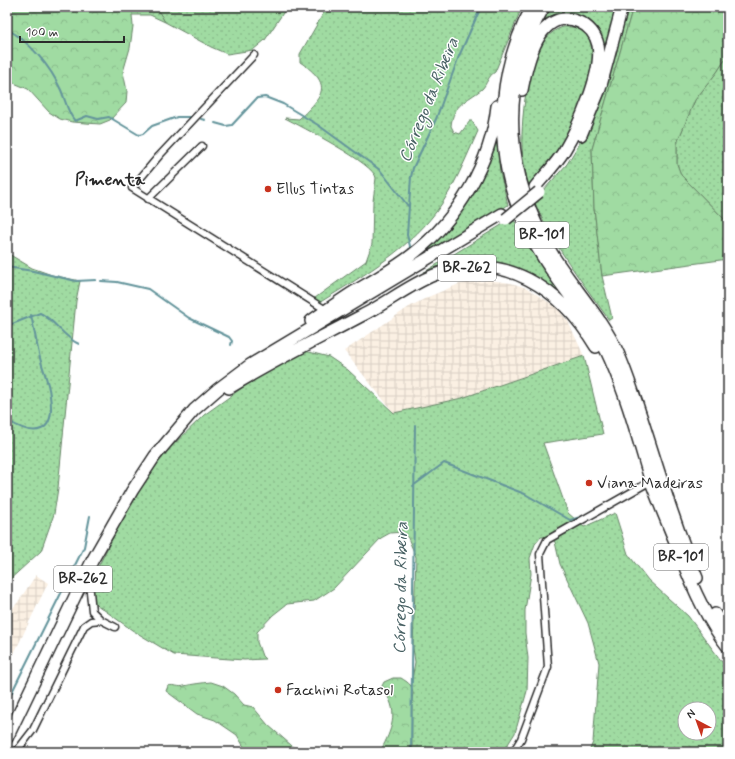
<svg xmlns="http://www.w3.org/2000/svg" width="735" height="759" font-family="Mynerve,sans-serif">
	<style>
		.industrial { fill: url(#industrial-grid) }
		.grass { fill: url(#grass-dots); stroke: #668366; fill-rule: evenodd }
		.forest { fill: url(#forest-crowns); stroke: #668366 }
		.lines { fill: none; stroke-linecap: round; stroke-linejoin: round }
		.stream { stroke: #63949b; stroke-width: 2 }
		.street-casing { stroke: #2b2b2b; stroke-width: 9 }
		.highway-casing { stroke: #2b2b2b; stroke-width: 14 }
		.street { stroke: #fff; stroke-width: 6 }
		.highway { stroke: #fff; stroke-width: 11 }
		.highway-bridge-casing { stroke: #2b2b2b; stroke-width: 14; stroke-linecap: butt }
		.highway-bridge { stroke: #fff; stroke-width: 11 }
		.poi-dot { fill: #c8321e; stroke: #fff; stroke-width: 1.5 }
		.labels { text-anchor: middle; dominant-baseline: central; stroke-width: 3; stroke-linejoin: round; paint-order: stroke }
		.shield { fill: #fff; stroke: #6b6b6b; stroke-width: 1 }
		.shield-label { font-size: 15px; font-weight: bold; fill: #2b2b2b }
		.poi-label { font-size: 16px; fill: #2b2b2b; stroke: #fff; text-anchor: start }
		.water-label { font-size: 17px; font-style: italic; fill: #476063; stroke: #fff }
		.neighbourhood-label { font-size: 17px; font-weight: bold; fill: #2b2b2b; stroke: #fff }
	</style>
	<defs>
		<pattern id="industrial-grid" width="8" height="8" patternUnits="userSpaceOnUse"><rect width="8" height="8" fill="#fbf0e3"/><path d="M0 4h8M4 0v8" fill="none" stroke="#d7cec3"/></pattern>
		<pattern id="grass-dots" width="8" height="8" patternUnits="userSpaceOnUse"><rect width="8" height="8" fill="#a0dba2"/><path d="M2 2h.1M6 6h.1" fill="none" stroke="#8abc8c" stroke-width="1.8" stroke-linecap="round"/></pattern>
		<pattern id="forest-crowns" width="20" height="18" patternUnits="userSpaceOnUse"><rect width="20" height="18" fill="#a0dba2"/><path d="M2 6a3 3 0 1 1 6 0M12 15a3 3 0 1 1 6 0" fill="none" stroke="#8abc8c"/></pattern>
	</defs>
	<rect width="100%" height="100%" fill="#fff"/>
	<filter id="ink" filterUnits="userSpaceOnUse"><feTurbulence type="fractalNoise" baseFrequency=".025" numOctaves="2"/><feDisplacementMap in="SourceGraphic" scale="8" xChannelSelector="R" yChannelSelector="G"/><feConvolveMatrix kernelMatrix="1 2 1 2 8 2 1 2 1" color-interpolation-filters="sRGB"/></filter>
	<g filter="url(#ink)">
		<path class="industrial" d="M 489,280 L 511,283 L 527,288 L 556,307 L 568,321 L 584,356 L 462,398 L 394,413 L 344,351 L 409,307 L 428,297 L 459,284 Z
			M 36,575 L 48,583 L 7,668 L 7,615 L 18,602 Z"/>
		<path class="grass" d="M 156,7 L 287,7 L 265,40 L 253,50 L 227,54 L 211,47 L 165,22 Z
			M 327,7 L 522,7 L 495,72 C 488,76 487,84 482,89 C 467,101 453,104 451,126 L 454,132 L 460,134 L 470,121 L 472,121 L 478,131 C 466,158 454,188 436,212 C 405,253 357,279 314,306 L 306,297 L 315,298 L 366,261 L 372,244 L 373,201 L 376,178 C 375,164 300,126 285,118 L 299,119 C 323,96 334,85 300,62 L 300,54 Z
			M 550,7 L 619,7 L 603,63 L 601,37 L 596,27 L 587,20 L 577,15 L 566,14 L 542,25 L 541,24 Z
			M 625,7 L 633,7 L 592,149 L 594,208 L 602,276 L 612,318 L 609,320 C 581,280 554,247 534,201 L 567,164 L 588,129 Z
			M 563,27 C 620,22 579,119 565,142 C 554,159 542,174 528,187 C 526,174 523,161 522,148 C 521,118 527,36 563,27 Z
			M 728,55 L 728,223 L 681,175 L 677,164 L 677,143 L 695,100 L 717,72 Z
			M 496,129 L 500,172 L 508,205 L 486,220 L 392,273 L 444,228 Z
			M 513,218 L 531,251 L 557,289 L 555,291 L 470,264 L 354,315 Z
			M 7,253 L 32,268 L 52,275 L 80,281 L 76,301 L 58,488 L 54,514 L 41,551 L 7,582 Z
			M 301,350 L 329,357 L 348,370 L 394,413 L 462,398 L 584,356 L 603,434 L 543,443 L 568,513 L 584,527 L 615,513 L 628,554 L 648,580 L 688,616 L 728,670 L 728,752 L 589,752 L 593,742 L 599,663 L 588,623 L 560,564 L 555,542 L 549,537 L 541,537 L 535,544 L 530,558 L 531,574 L 525,610 L 525,633 L 528,658 L 527,691 L 515,733 L 503,752 L 412,752 L 411,706 L 413,693 L 411,686 L 415,662 L 413,648 L 416,557 L 408,538 L 403,532 L 390,533 L 381,538 L 334,588 L 314,601 L 287,604 L 273,615 L 257,632 L 257,642 L 262,656 L 265,659 L 244,660 L 174,655 L 132,630 L 93,602 L 92,579 L 124,515 L 151,472 L 169,449 L 204,415 L 253,380 ZM 685,709 L 709,709 L 709,733 L 685,733 Z"/>
		<path class="forest" d="M 7,7 L 156,7 L 165,22 L 150,15 L 132,15 L 133,26 L 130,48 L 123,72 L 127,91 L 126,103 L 110,120 L 100,124 L 72,122 L 60,119 L 49,112 L 28,89 L 7,80 Z
			M 633,7 L 728,7 L 728,55 L 717,72 L 695,100 L 677,143 L 677,164 L 681,175 L 728,223 L 728,259 L 602,276 L 594,208 L 592,149 Z
			M 393,678 L 401,678 C 404,680 408,682 411,686 C 413,689 411,742 412,752 L 380,752 C 389,735 399,716 388,697 C 386,693 384,690 382,686 L 384,682 Z
			M 211,682 L 223,686 L 234,694 L 244,705 L 253,707 L 268,725 L 299,752 L 247,752 L 237,735 L 215,720 L 197,714 L 166,691 L 168,686 C 174,684 179,688 184,686 C 193,684 201,683 211,682 Z"/>
		<g class="lines">
			<path class="stream" d="M 7,29 C 30,42 50,66 61,90 C 65,99 68,114 75,121 L 87,116 L 98,119 L 109,117 L 139,135 L 143,134 L 152,126 L 177,117 L 191,117
				M 201,119 L 205,120
				M 215,123 L 226,126 L 232,125 L 257,98 L 265,97 L 283,104 L 318,125 L 380,170 L 408,206
				M 409,251 L 410,246 L 407,235 L 411,177 L 413,168 L 436,119 L 459,56 L 481,7
				M 7,267 L 33,271 L 76,281 L 96,280
				M 101,281 L 117,282 L 148,289 L 189,318 L 229,337 L 232,341 L 231,345
				M 7,326 L 40,313 C 55,320 64,338 79,344
				M 7,420 C 35,438 56,434 50,396 C 49,382 42,368 39,354 C 36,341 34,328 31,315
				M 413,486 L 444,463 L 525,494 L 570,520 L 584,516
				M 7,702 L 84,547 L 90,516
				M 411,752 L 415,425"/>
			<g class="street-casing">
				<path id="street" d="M 254,55 L 159,156 L 132,188 L 326,310
					M 148,199 L 202,146
					M 88,573 L 92,611 L 101,620 L 115,627
					M 16,752 L 33,730 L 84,626 L 91,621 L 101,620
					M 513,752 L 521,739 L 548,667 L 540,554 L 547,540 L 651,481"/>
			</g>
			<g class="highway-casing">
				<path id="highway" d="M 532,7 C 505,56 496,114 507,170 C 515,209 533,245 556,277 C 575,304 597,329 610,359 C 627,397 638,439 650,479 C 659,504 670,529 680,554 C 692,587 706,619 728,647
					M 544,7 C 496,87 506,179 554,257 C 575,290 603,319 619,355 C 628,376 635,398 642,419 C 659,472 675,526 697,578
					M 522,90 C 527,64 539,5 579,22 C 589,26 596,35 598,45 C 603,72 578,128 564,151 C 556,164 545,175 535,187
					M 581,135 L 600,89 L 622,7
					M 311,321 C 324,312 338,302 352,293 C 372,281 394,269 413,254 C 458,219 491,163 497,106
					M 229,388 C 273,361 318,339 363,315 C 387,303 409,285 434,275 C 504,248 562,290 596,347
					M 715,614 L 728,634
					M 7,738 L 92,561 L 132,491 L 155,456 L 194,410 L 218,389 L 250,365 L 502,214"/>
			</g>
			<use href="#street" class="street"/>
			<use href="#highway" class="highway"/>
			<g class="highway-bridge-casing">
				<path id="highway-bridge" d="M 506,219 L 539,192"/>
			</g>
			<use href="#highway-bridge" class="highway-bridge"/>
		</g>
	</g>
	<g class="poi-dot">
		<circle cx="268" cy="189" r="4"/>
		<circle cx="589" cy="483" r="4"/>
		<circle cx="278" cy="690" r="4"/>
	</g>
	<g class="labels">
		<g class="shield">
			<rect x="515" y="222" width="54" height="26" rx="3"/>
			<rect x="438" y="255" width="58" height="26" rx="3"/>
			<rect x="654" y="544" width="54" height="26" rx="3"/>
			<rect x="54" y="566" width="58" height="26" rx="3"/>
		</g>
		<g class="shield-label">
			<text x="542" y="235">BR-101</text>
			<text x="467" y="268">BR-262</text>
			<text x="681" y="557">BR-101</text>
			<text x="83" y="579">BR-262</text>
		</g>
		<g class="poi-label">
			<text x="276" y="189">Ellus Tintas</text>
			<text x="597" y="483">Viana Madeiras</text>
			<text x="286" y="690">Facchini Rotasol</text>
		</g>
		<g class="water-label">
			<text transform="translate(429 100) rotate(-68)">Córrego da Ribeira</text>
			<text transform="translate(401 588) rotate(-89)">Córrego da Ribeira</text>
		</g>
		<g class="neighbourhood-label">
			<text x="110" y="180">Pimenta</text>
		</g>
	</g>
	<rect width="735" height="759" fill="none" stroke="#fff" stroke-width="24"/>
	<rect x="12" y="12" width="711" height="735" fill="none" stroke="#2b2b2b" stroke-width="1.5" filter="url(#ink)"/>
	<g transform="translate(697 721) rotate(319)"><circle r="19" fill="#ffffff" stroke="#aaaaaa"/>
	<path d="M0-3L7 15L0 10L-7 15Z" fill="#c8321e"/>
	<text y="-6" font-size="11" font-weight="bold" text-anchor="middle" fill="#2b2b2b">N</text>
	</g>
	<path d="M20 36v6h104v-6" fill="none" stroke="#2b2b2b" stroke-width="2"/>
	<text x="26" y="36" font-size="12" fill="#2b2b2b" stroke="#ffffff" stroke-width="3" paint-order="stroke">100 m</text>
</svg>
